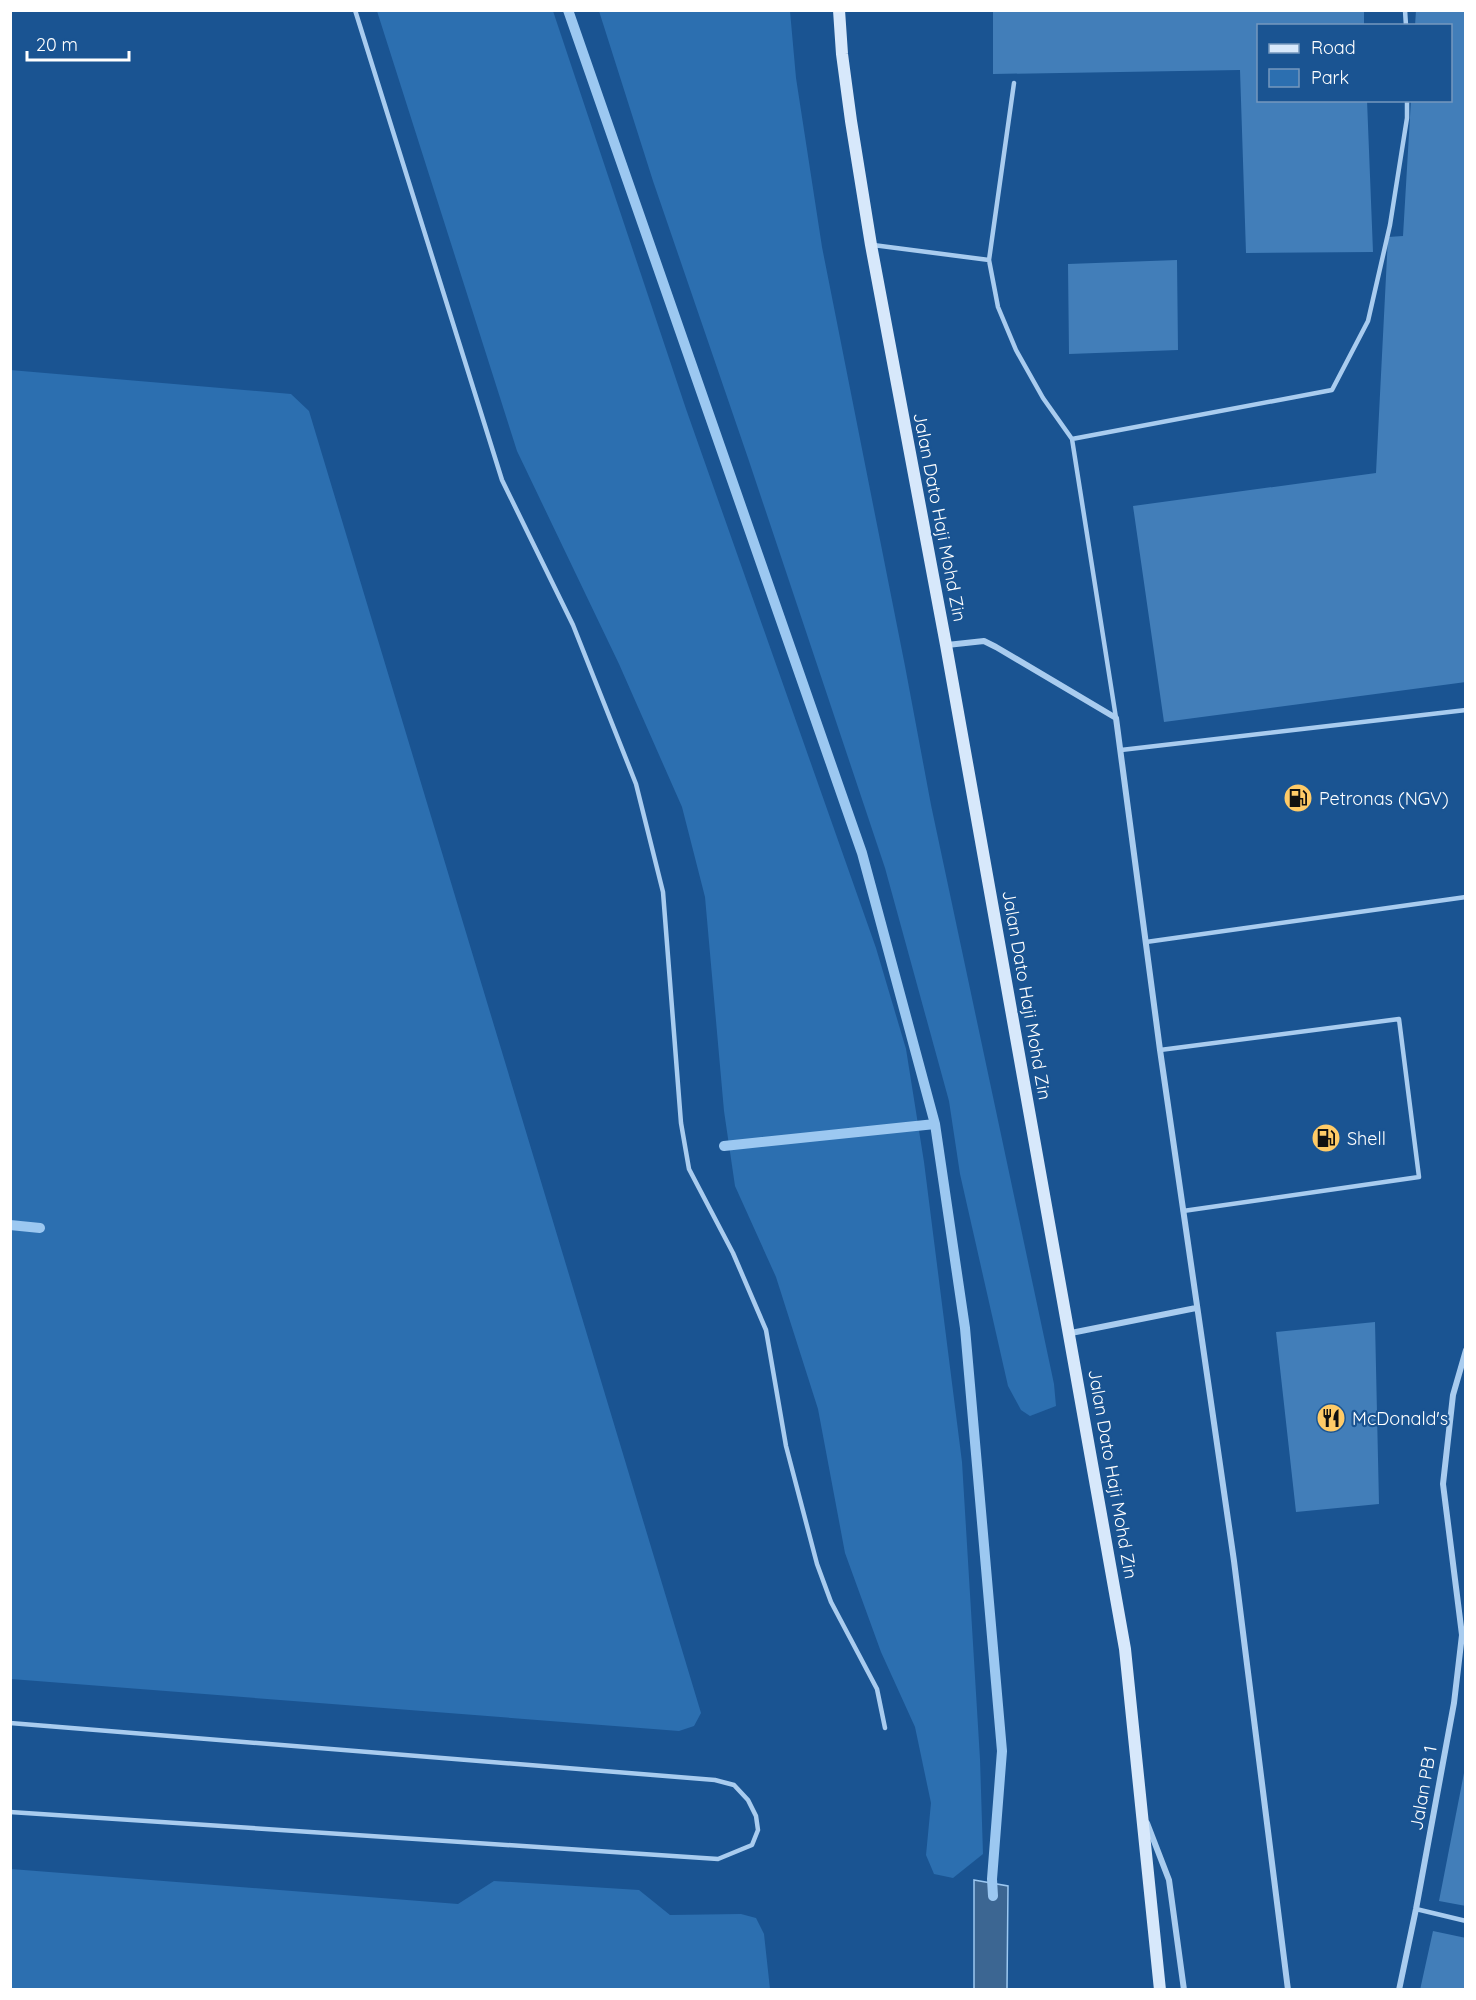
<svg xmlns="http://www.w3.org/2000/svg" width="1476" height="2000" font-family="Quicksand,sans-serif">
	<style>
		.green { fill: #2c6fb0 }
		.water { fill: #3c6692; stroke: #9cc8f1; stroke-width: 1.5 }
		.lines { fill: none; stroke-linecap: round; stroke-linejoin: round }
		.stream { stroke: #9cc8f1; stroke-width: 10 }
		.building { fill: #427eb9 }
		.service { stroke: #a9ccef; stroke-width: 4.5 }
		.minor { stroke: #a9ccef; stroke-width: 6 }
		.secondary { stroke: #d7e8fb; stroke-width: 12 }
		.labels { text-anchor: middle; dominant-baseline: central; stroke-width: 4.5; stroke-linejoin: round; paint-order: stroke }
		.street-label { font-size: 18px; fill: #fff; stroke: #1a5492 }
		.poi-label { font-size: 18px; fill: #fff; stroke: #1a5492; text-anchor: start }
	</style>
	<rect width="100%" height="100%" fill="#1a5492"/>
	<path class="green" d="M 377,11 L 553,11 L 686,409 L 876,948 L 906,1049 L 924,1162 L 962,1462 L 980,1759 L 983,1854 L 953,1878 L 934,1874 L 926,1855 L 931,1803 L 915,1727 L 881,1652 L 845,1553 L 818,1409 L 776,1277 L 735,1186 L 724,1111 L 705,897 L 682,807 L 619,664 L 517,451 Z
		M 599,11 L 790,11 L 796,78 L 822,247 L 905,666 L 931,805 L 1054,1384 L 1056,1406 L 1030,1416 L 1021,1410 L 1008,1386 L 960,1174 L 949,1101 L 885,868 L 748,458 L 653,181 Z
		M 10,370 L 291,394 L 309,411 L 701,1713 L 694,1726 L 679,1731 L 11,1679 Z
		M 11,1869 L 458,1904 L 494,1881 L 639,1890 L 670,1915 L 741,1914 L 756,1918 L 764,1934 L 770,1989 L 11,1989 Z"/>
	<path class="water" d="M 974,1880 L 1008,1886 L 1007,1989 L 974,1989 Z"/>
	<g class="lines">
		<path class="stream" d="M 568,10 L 862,853 L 935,1124 L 965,1328 L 1002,1751 L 992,1879 L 993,1896
			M 724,1146 L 935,1124
			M 10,1225 L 40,1228"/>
	</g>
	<path class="building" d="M 993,10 L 1364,10 L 1364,26 L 1258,26 L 1258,100 L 1367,100 L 1373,252 L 1246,253 L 1240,70 L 993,74 Z
		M 1416,10 L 1466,10 L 1466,682 L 1164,722 L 1133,506 L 1376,473 L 1388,237 L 1403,236 L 1411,100 L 1450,100 L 1450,26 L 1415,26 Z
		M 1177,260 L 1178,350 L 1069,354 L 1068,264 Z
		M 1375,1322 L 1379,1504 L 1296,1512 L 1276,1332 Z
		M 1464,1773 L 1466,1773 L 1466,1906 L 1439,1901 Z
		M 1433,1931 L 1466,1938 L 1466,1990 L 1420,1990 Z"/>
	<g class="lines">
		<path class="service" d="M 355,10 L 502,480 L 573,625 L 636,784 L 663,892 L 681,1123 L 689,1169 L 733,1253 L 766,1330 L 786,1446 L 817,1564 L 831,1602 L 877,1689 L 885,1728
			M 1405,10 L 1406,26
			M 1014,83 L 989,260 L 998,307 L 1016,350 L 1043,398 L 1072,439 L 1116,718
			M 873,245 L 989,260
			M 1072,439 L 1332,390 L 1368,321 L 1390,225 L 1407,118 L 1407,100
			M 1121,750 L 1466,710
			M 1146,942 L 1466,897
			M 1160,1050 L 1399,1019 L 1419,1177 L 1183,1211
			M 10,1723 L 715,1780 L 734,1785 L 748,1800 L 756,1816 L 758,1830 L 752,1845 L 718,1859 L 10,1812
			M 1416,1909 L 1466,1921"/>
		<path class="minor" d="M 947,645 L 984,641 L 996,647 L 1116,718 L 1160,1050 L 1234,1561 L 1288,1990
			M 1071,1333 L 1196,1308
			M 1147,1823 L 1169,1880 L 1184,1990
			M 1399,1990 L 1416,1909 L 1454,1703 L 1462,1635 L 1443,1484 L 1453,1395 L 1466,1350"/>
		<path class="secondary" d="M 839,10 L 842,54 L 851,121 L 871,245 L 946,645 L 1125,1649 L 1160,1990"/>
	</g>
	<defs>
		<g id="fuel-disc" transform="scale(1.5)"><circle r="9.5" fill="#ffcb67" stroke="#1a5492"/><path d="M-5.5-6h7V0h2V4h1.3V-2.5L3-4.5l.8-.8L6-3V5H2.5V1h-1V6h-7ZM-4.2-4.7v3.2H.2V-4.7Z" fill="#111"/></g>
		<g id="restaurant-disc" transform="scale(1.5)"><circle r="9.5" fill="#ffcb67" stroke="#1a5492"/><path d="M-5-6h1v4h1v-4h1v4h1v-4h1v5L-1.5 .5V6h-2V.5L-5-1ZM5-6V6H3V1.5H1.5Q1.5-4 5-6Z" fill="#111"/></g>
	</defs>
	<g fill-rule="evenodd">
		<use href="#fuel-disc" x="1298" y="798"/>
		<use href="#fuel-disc" x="1326" y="1138"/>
		<use href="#restaurant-disc" x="1331" y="1418"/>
	</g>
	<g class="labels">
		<g class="street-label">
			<text transform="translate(940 517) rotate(79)">Jalan Dato Haji Mohd Zin</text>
			<text transform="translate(1027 995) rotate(80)">Jalan Dato Haji Mohd Zin</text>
			<text transform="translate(1113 1474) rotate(80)">Jalan Dato Haji Mohd Zin</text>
			<text transform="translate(1423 1788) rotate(-80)">Jalan PB 1</text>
		</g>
		<g class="poi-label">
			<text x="1319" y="798">Petronas (NGV)</text>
			<text x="1347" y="1138">Shell</text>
			<text x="1352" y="1418">McDonald's</text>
		</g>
	</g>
	<rect width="1476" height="2000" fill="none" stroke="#ffffff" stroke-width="24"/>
	<rect x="1257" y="24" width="195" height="78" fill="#1a5492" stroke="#7698be" stroke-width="1.5"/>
	<rect x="1269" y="44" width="30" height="9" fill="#d7e8fb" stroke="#7698be" stroke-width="1.5"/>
	<text x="1311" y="54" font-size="18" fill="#ffffff">Road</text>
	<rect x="1269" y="69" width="30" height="18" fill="#2c6fb0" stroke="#7698be" stroke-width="1.5"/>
	<text x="1311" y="84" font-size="18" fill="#ffffff">Park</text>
	<path d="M27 51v9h102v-9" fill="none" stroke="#ffffff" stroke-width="3"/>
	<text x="36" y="51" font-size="18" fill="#ffffff" stroke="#1a5492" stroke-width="4.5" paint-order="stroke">20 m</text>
</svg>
